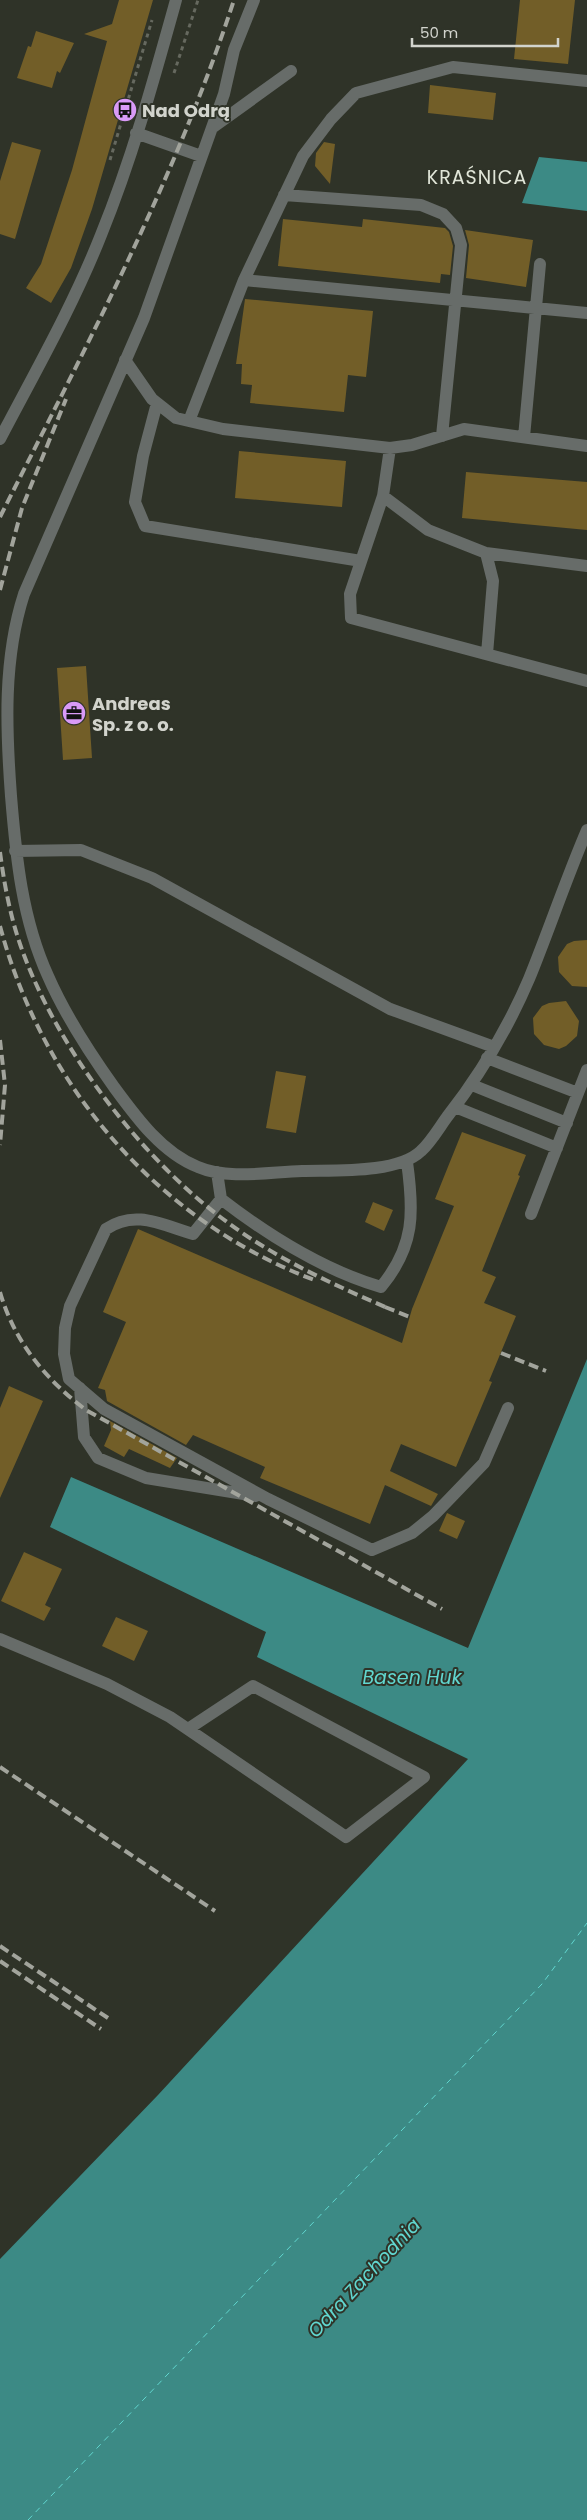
<svg xmlns="http://www.w3.org/2000/svg" width="587" height="2520" font-family="Poppins,sans-serif">
	<style>
		.water { fill: #3c8a85 }
		.lines { fill: none; stroke-linecap: round; stroke-linejoin: round }
		.ferry { stroke: #61d7d0; stroke-width: 1; stroke-dasharray: 6 5; stroke-linecap: butt }
		.building { fill: #725e28 }
		.path { stroke: #66695f; stroke-width: 3; stroke-dasharray: 4 4; stroke-linecap: butt }
		.minor { stroke: #676c69; stroke-width: 12 }
		.rail { stroke: #a2a49c; stroke-width: 4; stroke-dasharray: 10 5; stroke-linecap: butt }
		.labels { text-anchor: middle; dominant-baseline: central; stroke-width: 4; stroke-linejoin: round; paint-order: stroke }
		.poi-label { font-size: 18px; font-weight: bold; fill: #d2d4cd; stroke: #2f3328; text-anchor: start }
		.neighbourhood-label { font-size: 19px; letter-spacing: 1px; fill: #e1e6d8; stroke: #2f3328 }
		.water-label { font-size: 19px; font-style: italic; fill: #61d7d0; stroke: #2f3328 }
	</style>
	<rect width="100%" height="100%" fill="#2f3328"/>
	<path class="water" d="M 539,157 L 587,162 L 587,211 L 522,203 Z
		M 587,1359 L 587,2520 L 0,2520 L 0,2259 L 158,2095 L 468,1759 L 257,1657 L 266,1632 L 50,1527 L 71,1477 L 468,1648 Z"/>
	<g class="lines">
		<path class="ferry" d="M 28,2520 L 542,1984 L 587,1923"/>
	</g>
	<path class="building" d="M 119,0 L 153,0 L 92,209 L 71,268 L 51,303 L 26,288 L 41,264 L 72,170 L 107,41 L 84,34 L 112,24 Z
		M 520,0 L 575,0 L 568,64 L 514,59 Z
		M 36,31 L 74,43 L 60,73 L 57,71 L 52,88 L 17,78 L 28,46 L 31,47 Z
		M 430,85 L 496,93 L 493,120 L 428,113 Z
		M 12,142 L 41,150 L 15,239 L 0,234 L 0,181 Z
		M 324,142 L 335,144 L 330,184 L 315,166 L 316,153 Z
		M 283,219 L 362,227 L 363,219 L 445,228 L 449,232 L 453,246 L 450,275 L 441,274 L 440,283 L 278,266 Z
		M 465,230 L 533,240 L 526,287 L 466,278 L 469,245 Z
		M 245,299 L 373,311 L 366,377 L 348,375 L 344,412 L 250,403 L 252,385 L 241,384 L 242,364 L 236,364 Z
		M 239,451 L 346,461 L 342,507 L 235,498 Z
		M 466,472 L 587,482 L 587,530 L 462,518 Z
		M 86,666 L 92,758 L 63,760 L 57,668 Z
		M 587,940 L 587,987 L 572,986 L 559,972 L 558,957 L 567,944 L 574,941 Z
		M 566,1001 L 579,1021 L 577,1036 L 566,1046 L 559,1049 L 544,1045 L 534,1034 L 533,1018 L 542,1006 L 549,1003 Z
		M 276,1071 L 306,1076 L 296,1133 L 266,1128 Z
		M 462,1132 L 526,1155 L 518,1175 L 520,1176 L 482,1271 L 496,1277 L 484,1303 L 516,1316 L 489,1381 L 492,1382 L 456,1467 L 401,1444 L 390,1471 L 438,1494 L 431,1506 L 385,1485 L 370,1524 L 260,1478 L 265,1467 L 193,1435 L 186,1445 L 107,1401 L 105,1390 L 98,1388 L 126,1322 L 103,1312 L 138,1229 L 402,1343 L 412,1309 L 454,1206 L 435,1199 Z
		M 373,1202 L 393,1210 L 384,1231 L 365,1222 Z
		M 9,1386 L 43,1401 L 0,1498 L 0,1408 Z
		M 110,1421 L 177,1458 L 170,1468 L 129,1449 L 124,1457 L 104,1446 L 111,1430 Z
		M 447,1513 L 465,1521 L 457,1539 L 439,1531 Z
		M 24,1552 L 62,1569 L 45,1605 L 51,1608 L 44,1621 L 1,1601 Z
		M 116,1617 L 148,1631 L 134,1661 L 102,1646 Z"/>
	<g class="lines">
		<path class="path" d="M 174,73 L 198,0
			M 110,160 L 152,20"/>
		<path class="minor" d="M 254,0 L 234,50 L 224,94 L 144,318 L 24,594 C 3,659 6,729 11,796 C 16,857 22,919 48,976 C 65,1015 89,1052 114,1087 C 136,1117 162,1153 198,1167 C 228,1180 269,1172 302,1171 C 334,1170 397,1174 421,1151 C 431,1142 439,1128 447,1117 C 480,1075 508,1028 529,979 C 549,930 566,879 587,830
			M 212,128 L 291,71
			M 136,133 L 201,156
			M 284,195 L 421,205 L 443,214 L 456,228 L 461,245 L 442,436
			M 244,280 L 587,313
			M 125,360 L 152,399 L 176,418 L 223,429 L 390,448 L 412,445 L 464,429 L 587,446
			M 157,403 L 143,456 L 135,502 L 145,526 L 361,561
			M 189,421 L 244,280 L 303,156 L 331,119 L 356,93 L 453,67 L 587,81
			M 524,437 L 540,264
			M 0,439 C 35,372 73,306 101,235 C 132,159 154,79 176,0
			M 390,448 L 383,496 L 350,594 L 351,618 L 587,681
			M 383,496 L 428,530 L 486,553 L 587,566
			M 486,553 L 493,581 L 487,654
			M 15,851 L 81,850 L 152,878 L 390,1009 L 494,1047
			M 487,1058 L 578,1093
			M 472,1085 L 567,1123
			M 455,1107 L 557,1148
			M 217,1172 L 221,1199 C 269,1236 323,1270 381,1287 C 415,1246 414,1212 407,1162
			M 221,1199 L 193,1234 C 162,1225 135,1209 106,1229 L 70,1306 L 65,1328 L 64,1354 L 69,1379 L 104,1409 L 268,1499 L 372,1550 L 412,1533 L 433,1516 L 484,1463 L 508,1408
			M 531,1214 L 587,1070
			M 80,1388 L 84,1437 L 98,1458 L 146,1478 L 256,1496
			M 0,1639 L 107,1684 L 170,1717 L 346,1837 L 424,1777 L 253,1686 L 188,1729"/>
		<path class="rail" d="M 0,517 C 85,348 175,181 234,0
			M 0,590 L 22,508 L 66,399
			M 0,852 C 4,883 10,915 20,944 C 55,1046 141,1159 227,1222 C 275,1258 336,1286 390,1309
			M 0,926 C 43,1088 160,1223 317,1281
			M 0,1040 L 5,1085 L 0,1145
			M 0,1292 C 14,1341 45,1379 86,1410 L 442,1609
			M 385,1307 L 410,1317
			M 501,1353 L 546,1371
			M 0,1767 L 215,1911
			M 0,1946 L 108,2018
			M 0,1961 L 101,2029"/>
	</g>
	<defs>
		<g id="bus-disc" transform="scale(1.25)"><circle r="9.5" fill="#d99af7" stroke="#2f3328"/><path d="M-5-6H5V4H4V6H2V4H-2V6H-4V4H-5ZM-3.5-4V0h7V-4ZM-3.5 1.2v1.5H-2V1.2ZM2 1.2v1.5H3.5V1.2Z" fill="#111"/></g>
		<g id="office-disc" transform="scale(1.25)"><circle r="9.5" fill="#d99af7" stroke="#2f3328"/><path d="M-6-3h4V-5.5h4V-3h4V5H-6ZM-1-4.5V-3h2v-1.5ZM-6 0V1H6V0Z" fill="#111"/></g>
	</defs>
	<g fill-rule="evenodd">
		<use href="#bus-disc" x="125" y="110"/>
		<use href="#office-disc" x="74" y="713"/>
	</g>
	<g class="labels">
		<g class="poi-label">
			<text x="142" y="110">Nad Odrą</text>
			<text x="92" y="703">Andreas<tspan x="92" dy="21">Sp. z o. o.</tspan></text>
		</g>
		<g class="neighbourhood-label">
			<text x="477" y="177">KRAŚNICA</text>
		</g>
		<g class="water-label">
			<text x="412" y="1677">Basen Huk</text>
			<text transform="translate(364 2278) rotate(-47)">Odra Zachodnia</text>
		</g>
	</g>
	<path d="M412 38v8h146v-8" fill="none" stroke="#d2d4cd" stroke-width="2.5"/>
	<text x="420" y="38" font-size="15" fill="#d2d4cd" stroke="#2f3328" stroke-width="4" paint-order="stroke">50 m</text>
</svg>
